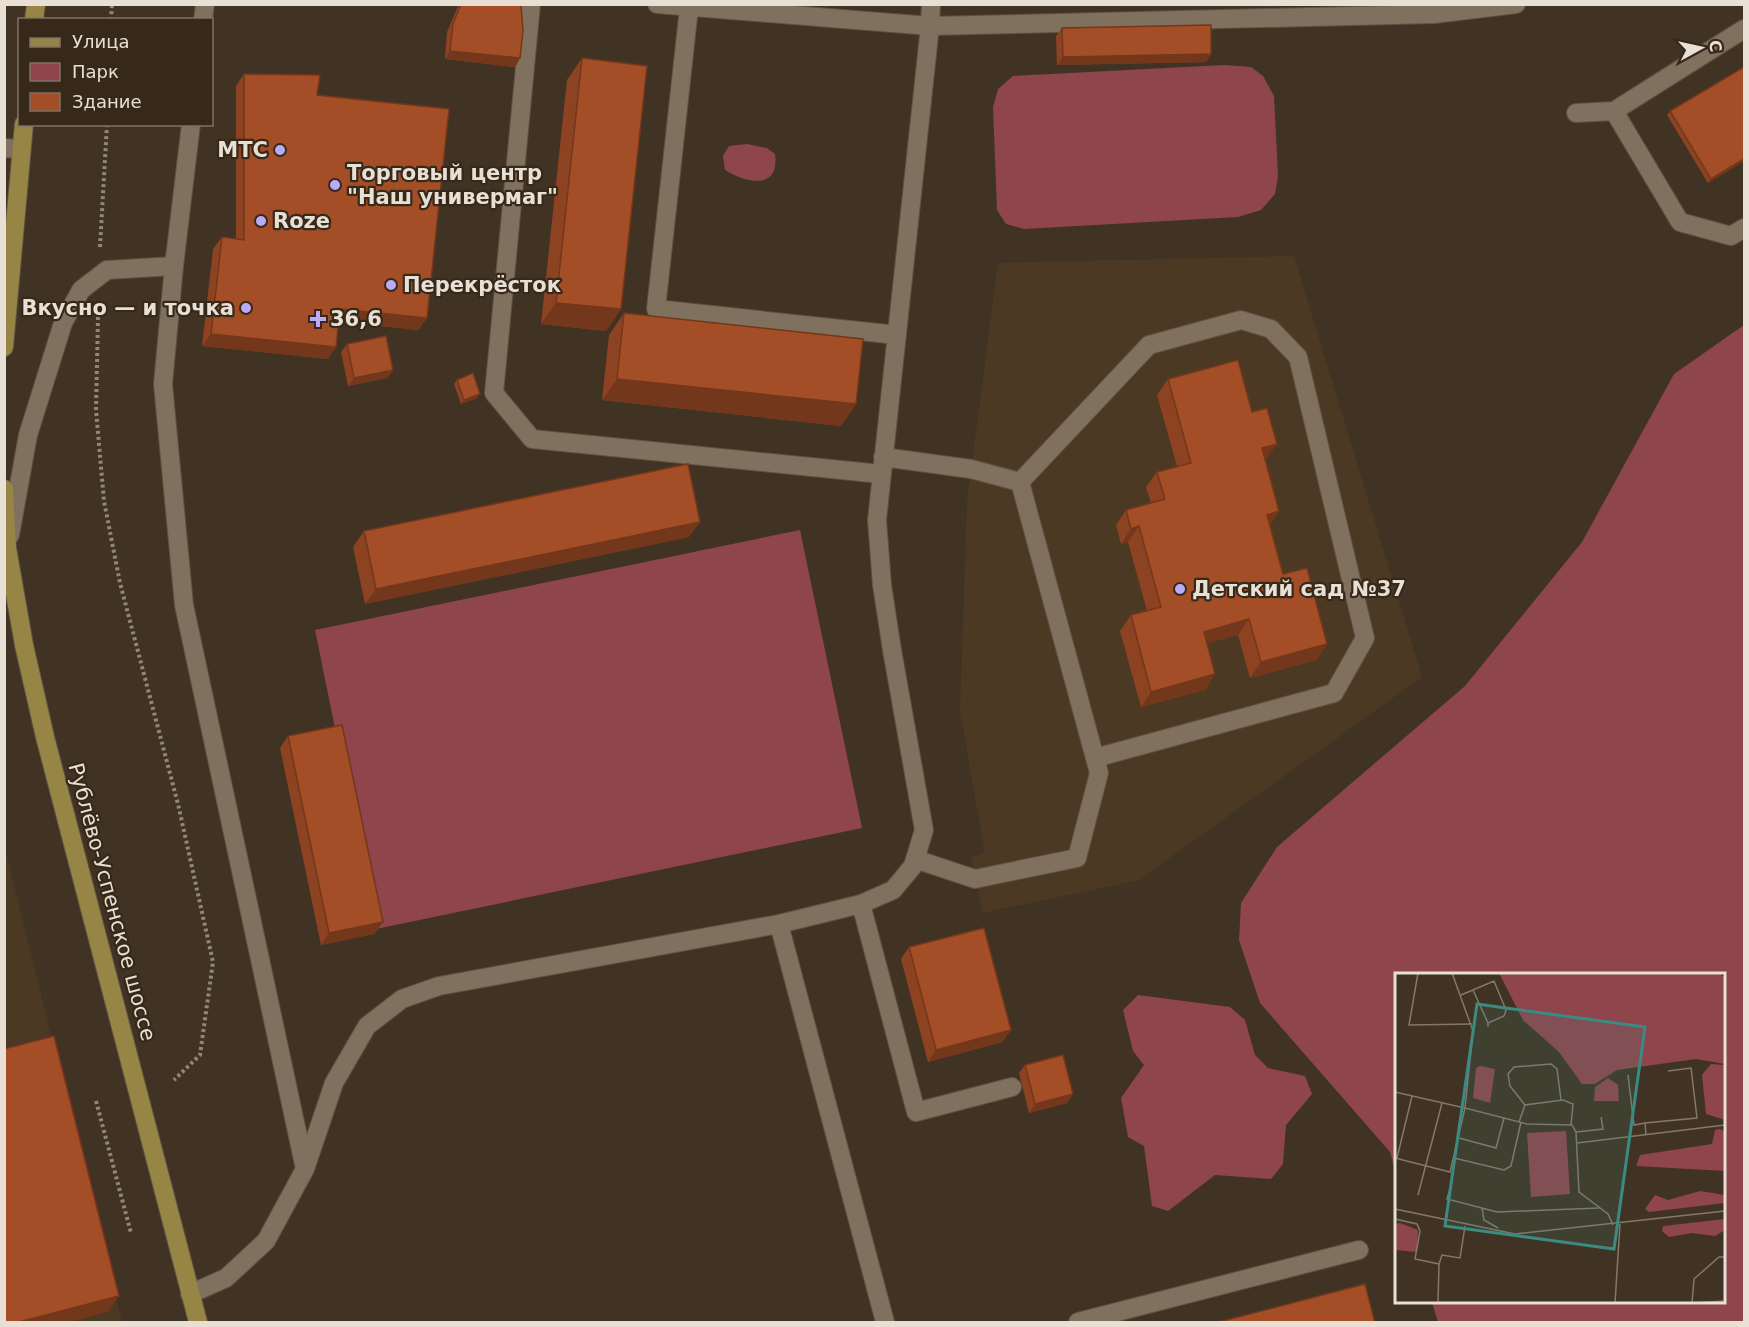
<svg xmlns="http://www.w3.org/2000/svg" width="1749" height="1327" font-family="'DejaVu Sans',sans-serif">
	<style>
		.built { fill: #4c3923 }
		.green { fill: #8e454c }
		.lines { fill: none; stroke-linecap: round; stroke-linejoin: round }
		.minor-casing { stroke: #5d5244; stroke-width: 20 }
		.major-casing { stroke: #5d5244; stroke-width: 20 }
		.path { stroke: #918678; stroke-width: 4; stroke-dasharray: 3 3; stroke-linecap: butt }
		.minor { stroke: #80705e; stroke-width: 18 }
		.major { stroke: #968544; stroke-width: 18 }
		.wall { fill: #8d4322 }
		.shaded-wall { fill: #73371b }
		.building { fill: #a44e27; stroke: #73371b; stroke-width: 1.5 }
		.poi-dot { fill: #b9abf7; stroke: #372919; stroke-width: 2 }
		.labels { text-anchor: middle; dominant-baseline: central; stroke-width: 4.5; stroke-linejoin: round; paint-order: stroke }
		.poi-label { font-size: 21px; font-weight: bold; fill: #e8dfd5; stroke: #372919; text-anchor: start }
		.street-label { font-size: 21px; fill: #e8dfd5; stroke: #372919 }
		.inset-road { fill: none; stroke: #84786a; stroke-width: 1.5 }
		.view { fill: #3a8b83; fill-opacity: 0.15; stroke: #3a8b83; stroke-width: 3 }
		.inset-edge { fill: none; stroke: #e8dfd5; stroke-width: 3 }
	</style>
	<rect width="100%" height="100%" fill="#413323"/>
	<path class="built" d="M 1294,256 L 1422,677 L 1139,880 L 983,913 L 971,857 L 985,853 L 960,711 L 967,501 L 998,263 Z
		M 4,845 L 122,1322 L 5,1322 Z"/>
	<path class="green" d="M 1225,65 L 1251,67 L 1263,76 L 1274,96 L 1278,176 L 1275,194 L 1261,210 L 1238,217 L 1024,229 L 1006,224 L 997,210 L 993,107 L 998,89 L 1013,76 Z
		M 747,144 L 767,148 L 775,154 C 780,191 746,183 725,170 L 723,156 L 729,146 Z
		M 1744,325 L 1744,1322 L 1438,1322 L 1432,1302 L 1724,1302 L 1724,974 L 1396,974 L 1396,1175 L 1390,1152 L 1260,1003 L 1239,940 L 1241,903 L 1277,847 L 1465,686 L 1582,542 L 1674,374 Z
		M 800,530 L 862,828 L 376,929 L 315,630 Z
		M 1138,995 L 1230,1007 L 1245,1020 L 1255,1055 L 1268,1068 L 1305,1076 L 1312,1094 L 1286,1125 L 1283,1164 L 1271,1179 L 1215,1175 L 1168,1211 L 1152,1206 L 1144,1146 L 1128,1137 L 1121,1098 L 1144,1065 L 1133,1051 L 1123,1010 Z"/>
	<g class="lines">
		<g class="minor-casing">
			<path id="minor" d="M 531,4 L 494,393 L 532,439 L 881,474
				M 657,4 L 930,26 L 931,4
				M 689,8 L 656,309 L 897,335
				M 203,20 L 205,4
				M 1614,111 L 1744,29
				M 1576,113 L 1614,111 L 1680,222 L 1731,236 L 1744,228
				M 191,124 L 174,266 L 163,384 L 184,605 L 305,1169
				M 4,148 L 21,149
				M 883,457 L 971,469 L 1020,482 L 1099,773 L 1077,858 L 975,879 L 915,859
				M 1020,482 L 1149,345 L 1241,320 L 1271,329 L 1298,357 L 1365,638 L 1334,693 L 1095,758
				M 10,535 L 28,435 L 63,323 L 81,290 L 107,270 L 174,266
				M 861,904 L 916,1112 L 1012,1087
				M 779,924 L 885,1322
				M 190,1294 L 226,1278 L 266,1241 L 305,1169 L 334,1083 L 367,1026 L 402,999 L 439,986 L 779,924 L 861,904 L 893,890 L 913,866 L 924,830 L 892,650 L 882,585 L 877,520 L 930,26 L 1434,14 L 1516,4
				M 1078,1322 L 1359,1250"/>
		</g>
		<g class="major-casing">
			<path id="major" d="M 34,20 L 36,4
				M 4,347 L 24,124
				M 4,489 L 7,548 L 24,645 L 45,737 L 198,1322"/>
		</g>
		<path class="path" d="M 111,20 L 112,4
			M 100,247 L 107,124
			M 98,317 L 96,410 L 104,501 L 120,583 L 178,804 L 213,962 L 200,1055 L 174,1080
			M 96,1101 L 131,1233"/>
		<use href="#minor" class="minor"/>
		<use href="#major" class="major"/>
	</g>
	<path class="wall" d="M 459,4 L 516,4 L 520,58 L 515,67 L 445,59 L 447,32 Z
		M 1062,28 L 1211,54 L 1206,62 L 1057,65 L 1056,36 Z
		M 582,58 L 621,309 L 606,331 L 541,324 L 567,80 Z
		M 244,74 L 317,95 L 427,318 L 418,330 L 339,321 L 328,359 L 202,346 L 213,249 L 222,237 L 236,239 L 236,86 Z
		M 1670,111 L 1744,161 L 1708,183 L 1667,115 Z
		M 624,313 L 856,404 L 841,426 L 602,400 L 609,335 Z
		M 347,344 L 393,370 L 387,378 L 348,386 L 341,352 Z
		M 1168,379 L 1252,412 L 1277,444 L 1265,459 L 1270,525 L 1283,574 L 1327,644 L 1316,660 L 1250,678 L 1238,635 L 1207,643 L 1215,674 L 1205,690 L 1141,707 L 1120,631 L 1131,615 L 1147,611 L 1128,542 L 1121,544 L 1116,525 L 1126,510 L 1151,503 L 1146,487 L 1157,472 L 1177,466 L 1157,395 Z
		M 457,380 L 477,398 L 461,404 L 454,384 Z
		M 364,531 L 689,537 L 365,604 L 353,547 Z
		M 288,736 L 383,922 L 374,934 L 321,945 L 280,748 Z
		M 909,947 L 1011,1030 L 1002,1042 L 928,1062 L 901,959 Z
		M 1025,1065 L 1073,1094 L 1067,1103 L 1029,1113 L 1019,1073 Z"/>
	<path class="shaded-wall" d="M 450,51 L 520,58 L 515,67 L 445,59 Z
		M 1211,54 L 1206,62 L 1057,65 L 1063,57 Z
		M 1744,159 L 1744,161 L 1708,183 L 1711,179 Z
		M 556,303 L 621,309 L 606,331 L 541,324 Z
		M 340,309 L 427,318 L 418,330 L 331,321 Z
		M 211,334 L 336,347 L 328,359 L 202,346 Z
		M 393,370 L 387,378 L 348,386 L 354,378 Z
		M 617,379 L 856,404 L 841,426 L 602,400 Z
		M 480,394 L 477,398 L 461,404 L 464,400 Z
		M 1277,444 L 1266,459 L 1251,463 L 1262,448 Z
		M 1279,511 L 1269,527 L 1267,515 Z
		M 700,522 L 689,537 L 365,604 L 376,589 Z
		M 1139,526 L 1128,542 L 1121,544 L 1131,529 Z
		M 1249,619 L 1238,635 L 1193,647 L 1204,632 Z
		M 1327,644 L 1316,660 L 1250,678 L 1261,662 Z
		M 1215,674 L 1205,690 L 1141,707 L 1151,692 Z
		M 383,922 L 374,934 L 321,945 L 329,933 Z
		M 1011,1030 L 1002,1042 L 928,1062 L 936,1050 Z
		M 1073,1094 L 1067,1103 L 1029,1113 L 1035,1104 Z
		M 119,1296 L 108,1312 L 66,1323 L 15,1323 Z"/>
	<path class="building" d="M 461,4 L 521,5 L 523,31 L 520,58 L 450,51 L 453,24 Z
		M 1211,25 L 1211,54 L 1063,57 L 1062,28 Z
		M 582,58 L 647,66 L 621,309 L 556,303 Z
		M 1744,67 L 1744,159 L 1711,179 L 1670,111 Z
		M 244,74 L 320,75 L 317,95 L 449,109 L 427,318 L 340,309 L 336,347 L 211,334 L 222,237 L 244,240 Z
		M 624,313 L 863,339 L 856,404 L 617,379 Z
		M 386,336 L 393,370 L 354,378 L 347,344 Z
		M 1238,360 L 1252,412 L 1267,408 L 1277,444 L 1262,448 L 1279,511 L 1267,515 L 1283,574 L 1307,568 L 1327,644 L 1261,662 L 1249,619 L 1204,632 L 1215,674 L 1151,692 L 1131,615 L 1161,607 L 1139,526 L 1131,529 L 1126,510 L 1165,499 L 1157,472 L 1191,463 L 1168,379 Z
		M 473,373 L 480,394 L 464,400 L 457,380 Z
		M 688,464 L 700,522 L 376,589 L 364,531 Z
		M 342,725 L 383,922 L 329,933 L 288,736 Z
		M 984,928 L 1011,1030 L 936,1050 L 909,947 Z
		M 54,1036 L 119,1296 L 15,1323 L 4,1323 L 4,1049 Z
		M 1063,1055 L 1073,1094 L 1035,1104 L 1025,1065 Z
		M 1365,1284 L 1375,1323 L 1215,1323 Z"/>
	<g class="poi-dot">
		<circle cx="280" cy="150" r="6"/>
		<circle cx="335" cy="185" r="6"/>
		<circle cx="261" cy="221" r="6"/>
		<circle cx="391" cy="285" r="6"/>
		<circle cx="246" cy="308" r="6"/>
		<path d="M315 310h6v6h6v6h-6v6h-6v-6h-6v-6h6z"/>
		<circle cx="1180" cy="589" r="6"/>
	</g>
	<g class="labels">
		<g class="poi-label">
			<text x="268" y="150" text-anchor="end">МТС</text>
			<text x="347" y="173">Торговый центр<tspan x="347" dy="24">"Наш универмаг"</tspan></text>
			<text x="273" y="221">Roze</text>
			<text x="403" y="285">Перекрёсток</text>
			<text x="234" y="308" text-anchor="end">Вкусно — и точка</text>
			<text x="330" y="319">36,6</text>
			<text x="1192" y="589">Детский сад №37</text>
		</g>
		<g class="street-label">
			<text transform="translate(112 902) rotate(75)">Рублёво-Успенское шоссе</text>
		</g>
	</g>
	<g transform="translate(1395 973)">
		<rect width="330" height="330" fill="#413323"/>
		<path d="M 104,0 L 324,0 L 330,5 L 330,91 L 301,86 L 222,97 L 200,111 L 187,111 L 164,79 L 128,47 ZM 316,91 L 330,92 L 330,147 L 311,141 L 307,102 ZM 85,93 L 100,96 L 95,130 L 78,125 L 81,95 ZM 213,105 L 223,112 L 224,128 L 199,128 L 200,114 ZM 325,156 L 330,159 L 330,198 L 241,193 L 245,182 L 317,171 L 320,157 ZM 171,158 L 175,221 L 136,224 L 132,160 ZM 305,218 L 330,222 L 330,230 L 254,239 L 250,236 L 260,222 L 273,227 ZM 330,246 L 330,257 L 320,263 L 297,260 L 274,264 L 267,258 L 268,253 ZM 5,250 L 23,257 L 22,279 L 0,277 L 0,251 Z" fill="#8e454c"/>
		<path class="inset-road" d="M 23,0 L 14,52 L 77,51M 57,0 L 78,58 L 70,135 L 132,151 L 177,152 L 181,159 L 184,219 L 213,241 L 218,252M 78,17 L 93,50M 66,22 L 99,8 L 111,37 L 109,43 L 93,50 L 93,54M 233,102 L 239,152 L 250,150M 0,119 L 70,135 L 55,199 L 0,185M 130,132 L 115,113 L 113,101 L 119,94 L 156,91 L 162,96 L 166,127M 124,149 L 130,132 L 168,127 L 178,131 L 176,152M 181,159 L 208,156 L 206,144M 251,162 L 250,150 L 302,145 L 296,95 L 273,98M 64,165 L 101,175 L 109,145M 182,170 L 330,152M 2,185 L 17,123M 59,185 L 109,197 L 116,193 L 126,149M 57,209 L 52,226 L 102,239 L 204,235M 23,222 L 47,130M 87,235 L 89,247 L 103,255M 0,236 L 120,261 L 330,238M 0,246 L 22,251 L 25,258 L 20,286 L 44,291M 43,330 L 44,291 L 47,282 L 65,285 L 70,253M 220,330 L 225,251M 297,330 L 299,306 L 324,284 L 330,284M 298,330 L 330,328"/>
		<path class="view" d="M 82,31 L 250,54 L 219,276 L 50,253 Z"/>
		<rect width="330" height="330" class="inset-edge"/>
	</g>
	<rect width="1749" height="1327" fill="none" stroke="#e8dfd5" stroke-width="12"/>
	<rect x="18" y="18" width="195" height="108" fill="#372919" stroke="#7e7264" stroke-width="1.5"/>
	<rect x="30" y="38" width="30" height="9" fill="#968544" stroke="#7e7264" stroke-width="1.5"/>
	<text x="72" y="48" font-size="18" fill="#e8dfd5">Улица</text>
	<rect x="30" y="63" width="30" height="18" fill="#8e454c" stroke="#7e7264" stroke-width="1.5"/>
	<text x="72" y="78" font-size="18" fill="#e8dfd5">Парк</text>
	<rect x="30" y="93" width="30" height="18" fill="#a44e27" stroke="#7e7264" stroke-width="1.5"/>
	<text x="72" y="108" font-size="18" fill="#e8dfd5">Здание</text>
	<g transform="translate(1701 48) rotate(82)" stroke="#372919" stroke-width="4.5" paint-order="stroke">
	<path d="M0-4.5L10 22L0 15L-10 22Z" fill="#e8dfd5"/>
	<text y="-9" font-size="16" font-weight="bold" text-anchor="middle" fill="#e8dfd5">С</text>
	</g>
</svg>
